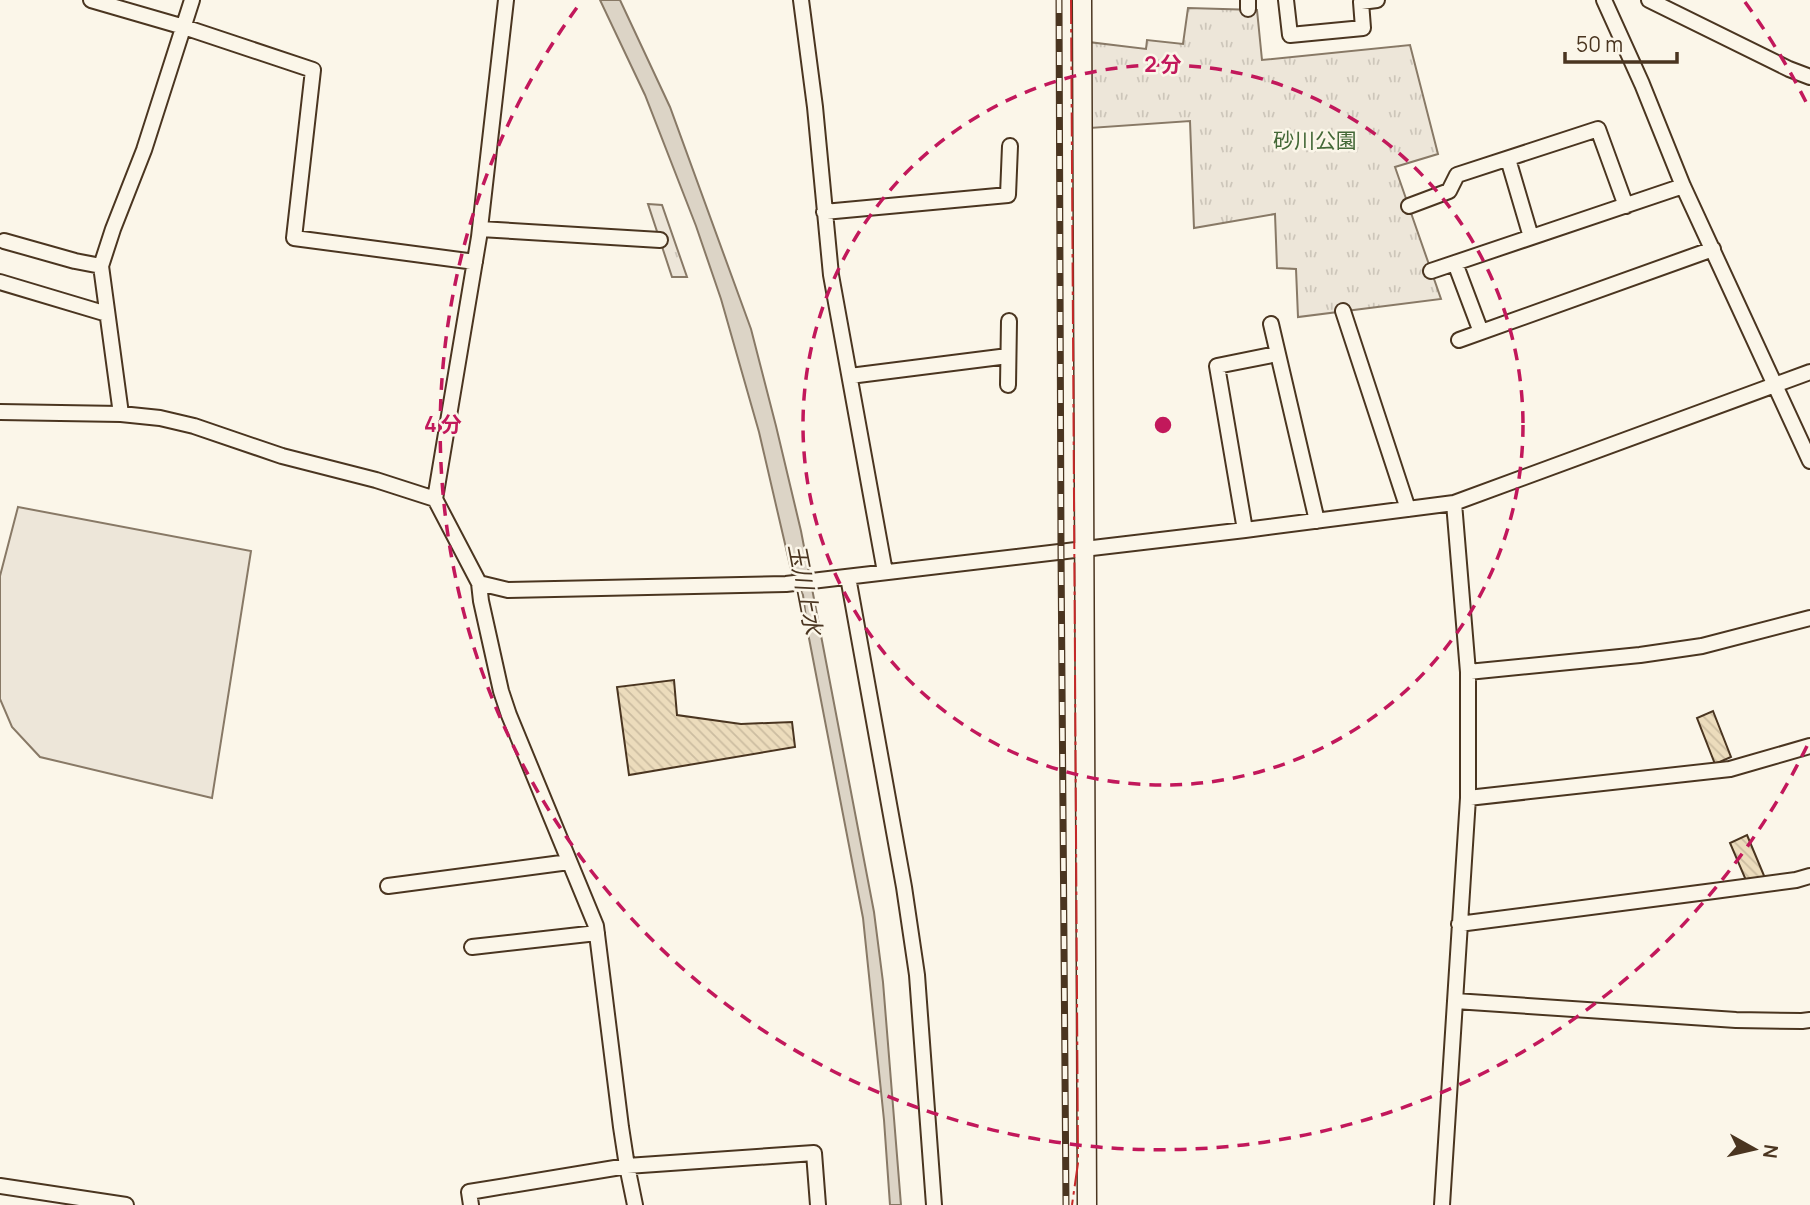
<svg xmlns="http://www.w3.org/2000/svg" width="1810" height="1205" font-family="Manrope,'Noto Sans JP',sans-serif">
	<style>
		.green { fill: #ede6d9; stroke: #887966; stroke-width: 2 }
		.park { fill: url(#park-tufts); stroke: #887966; stroke-width: 2 }
		.water { fill: #dcd4c6; stroke: #887966; stroke-width: 2 }
		.building { fill: url(#building-back-hatch); stroke: #4a3520; stroke-width: 2 }
		.lines { fill: none; stroke-linecap: round; stroke-linejoin: round }
		.minor-casing { stroke: #4a3520; stroke-width: 18 }
		.tertiary-casing { stroke: #4a3520; stroke-width: 21 }
		.minor { stroke: #fbf6e9; stroke-width: 14 }
		.tertiary { stroke: #fbf6e9; stroke-width: 18 }
		.rail-casing { stroke: #4a3520; stroke-width: 7 }
		.rail { stroke: #fbf6e9; stroke-width: 4.5; stroke-dasharray: 13; stroke-linecap: butt }
		.power { stroke: #c62828; stroke-width: 2; stroke-dasharray: 24 5 3.5 5; stroke-linecap: butt }
		.ring { fill: none; stroke: #c2185b; stroke-width: 3.5; stroke-dasharray: 12 9 }
		.labels { text-anchor: middle; dominant-baseline: central; stroke-width: 5; stroke-linejoin: round; paint-order: stroke }
		.park-label { font-size: 21px; fill: #436837; stroke: #fbf6e9 }
		.water-label { font-size: 23px; font-style: italic; fill: #4a3520; stroke: #fbf6e9 }
		.centre { fill: #c2185b; stroke: #fbf6e9; stroke-width: 3.5 }
		.ring-label { font-size: 21px; text-anchor: middle; font-weight: bold; fill: #c2185b; stroke: #fbf6e9; stroke-width: 5; stroke-linejoin: round; paint-order: stroke }
	</style>
	<defs>
		<pattern id="park-tufts" width="24" height="20" patternUnits="userSpaceOnUse" patternTransform="scale(1.75)"><rect width="24" height="20" fill="#ede6d9"/><path d="M3 7l-1-3M5 7V3M7 7l1-3M15 17l-1-3M17 17v-4M19 17l1-3" fill="none" stroke="#cdc6ba"/></pattern>
		<pattern id="building-back-hatch" width="6" height="6" patternUnits="userSpaceOnUse" patternTransform="scale(1.75)"><rect width="6" height="6" fill="#ecdcbc"/><path d="M-1 5l2 2M0 0l6 6M5-1l2 2" fill="none" stroke="#ccbda1"/></pattern>
	</defs>
	<rect width="100%" height="100%" fill="#fbf6e9"/>
	<path class="green" d="M 18,507 L 251,551 L 212,798 L 40,757 L 12,727 L 0,699 L 0,576 Z"/>
	<path class="park" d="M 1188,8 L 1257,10 L 1262,60 L 1410,45 L 1438,154 L 1395,167 L 1441,299 L 1298,317 L 1296,269 L 1277,268 L 1275,214 L 1194,228 L 1190,121 L 1090,128 L 1088,42 L 1146,49 L 1147,40 L 1183,44 Z
		M 648,204 L 662,205 L 687,277 L 672,277 Z"/>
	<path class="water" d="M 600,0 L 620,0 L 670,107 L 751,329 L 776,426 L 801,531 L 874,912 L 883,982 L 901,1205 L 890,1205 L 884,1120 L 863,918 L 808,633 L 803,595 L 792,574 L 759,432 L 721,299 L 696,226 L 645,95 Z"/>
	<path class="building" d="M 674,680 L 677,715 L 741,724 L 792,722 L 795,747 L 629,775 L 617,687 Z
		M 1713,711 L 1731,757 L 1715,764 L 1697,718 Z
		M 1747,835 L 1765,878 L 1748,885 L 1730,843 Z"/>
	<g class="lines">
		<g class="minor-casing">
			<path id="minor" d="M 91,0 L 184,27 L 313,70 L 294,238 L 475,262
				M 506,0 L 479,237 L 435,499 L 479,583 L 481,601 L 501,691 L 509,715 L 596,926 L 621,1127 L 627,1166 L 635,1205
				M 801,0 L 815,107 L 831,275 L 885,572
				M 1248,0 L 1248,9
				M 1286,0 L 1290,35 L 1363,28 L 1361,2 L 1377,0
				M 1604,0 L 1642,84 L 1683,186 L 1810,461
				M 1649,0 L 1789,69 L 1810,77
				M 1508,159 L 1531,237
				M 1409,206 L 1449,191 L 1457,175 L 1598,129 L 1626,206
				M 824,212 L 1008,195 L 1010,146
				M 480,229 L 660,240
				M 4,241 L 75,261 L 101,266
				M 1455,263 L 1481,332
				M 1431,271 L 1683,186
				M 0,282 L 107,314
				M 1343,311 L 1408,509
				M 1271,324 L 1317,521
				M 1459,340 L 1713,249
				M 850,376 L 1008,356
				M 1008,385 L 1009,321
				M 0,412 L 121,414 L 160,418 L 194,426 L 282,456 L 376,480 L 435,499
				M 121,414 L 101,266 L 113,229 L 144,150 L 192,0
				M 1245,530 L 1217,366 L 1277,354
				M 848,577 L 904,887 L 917,975 L 934,1205
				M 479,583 L 508,590 L 786,584 L 1245,530 L 1454,503 L 1810,372
				M 1468,672 L 1640,655 L 1702,646 L 1810,618
				M 1468,798 L 1730,769 L 1810,746
				M 388,886 L 569,862
				M 1459,924 L 1714,891 L 1796,880 L 1810,876
				M 472,947 L 597,933
				M 1455,1001 L 1736,1020 L 1802,1021 L 1810,1020
				M 0,1186 L 126,1205
				M 471,1205 L 469,1192 L 627,1166 L 814,1153 L 818,1205
				M 1442,1205 L 1468,798 L 1468,672 L 1454,503"/>
		</g>
		<g class="tertiary-casing">
			<path id="tertiary" d="M 1082,0 L 1087,1205"/>
		</g>
		<use href="#minor" class="minor"/>
		<use href="#tertiary" class="tertiary"/>
		<g class="rail-casing">
			<path id="rail" d="M 1059,0 L 1061,552 L 1066,1205"/>
		</g>
		<use href="#rail" class="rail"/>
		<path class="power" d="M 1071,0 L 1078,1163 L 1072,1205"/>
	</g>
	<g class="ring">
		<circle cx="1163" cy="425" r="360"/>
		<path d="M1807 746A720 720 0 1 1 581 2M1745 2A720 720 0 0 1 1807 104"/>
	</g>
	<g class="labels">
		<g class="park-label">
			<text x="1315" y="140">砂川公園</text>
		</g>
		<g class="water-label">
			<text transform="translate(806 589) rotate(79)">玉川上水</text>
		</g>
	</g>
	<circle cx="1163" cy="425" r="10" class="centre"/>
	<g class="ring-label">
		<text x="1163" y="72">2 分</text>
		<text x="443" y="432">4 分</text>
	</g>
	<g transform="translate(1754 1149) rotate(98)" stroke="#fbf6e9" stroke-width="5" paint-order="stroke">
	<path d="M0-5L12 26L0 18L-12 26Z" fill="#4a3520"/>
	<text y="-10" font-size="19" font-weight="bold" text-anchor="middle" fill="#4a3520">N</text>
	</g>
	<path d="M1565 52v10h112v-10" fill="none" stroke="#4a3520" stroke-width="3.5"/>
	<text x="1576" y="52" font-size="21" fill="#4a3520" stroke="#fbf6e9" stroke-width="5" paint-order="stroke">50 m</text>
</svg>
